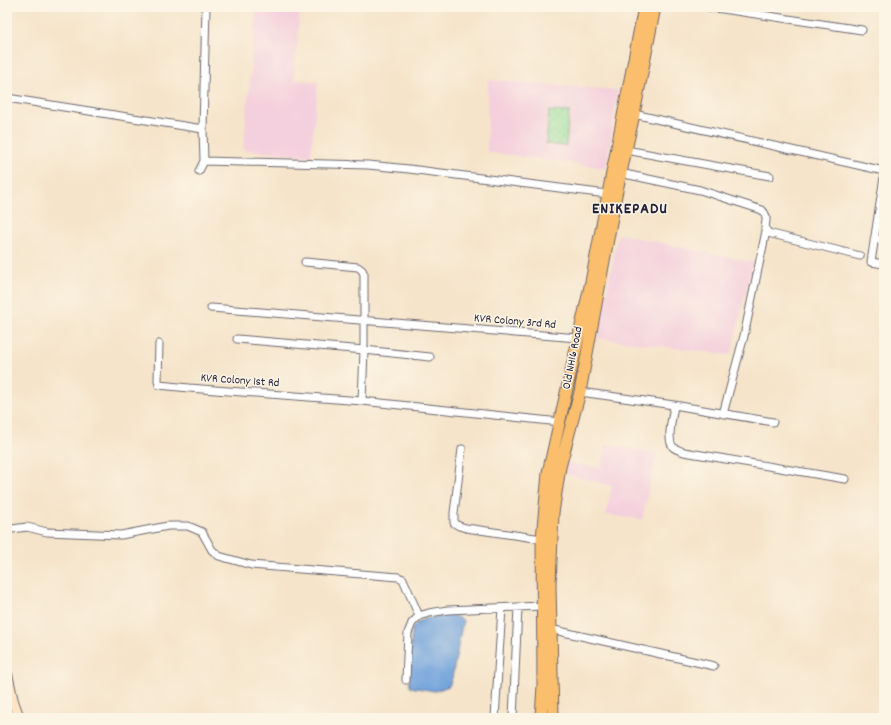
<svg xmlns="http://www.w3.org/2000/svg" width="891" height="725" font-family="Dekko,sans-serif">
	<style>
		.built { fill: #f4cfdd }
		.grass { fill: url(#grass-dots); stroke: #5a7f6a }
		.water { fill: #71a3dc; stroke: #4a628c }
		.lines { fill: none; stroke-linecap: round; stroke-linejoin: round }
		.street-casing { stroke: #6c666d; stroke-width: 9 }
		.secondary-casing { stroke: #6c666d; stroke-width: 12 }
		.primary-casing { stroke: #6c666d; stroke-width: 13 }
		.street { stroke: #fff; stroke-width: 7 }
		.secondary { stroke: #fde5c5; stroke-width: 10 }
		.primary { stroke: #fabe6d; stroke-width: 11 }
		.labels { text-anchor: middle; dominant-baseline: central; stroke-width: 3; stroke-linejoin: round; paint-order: stroke }
		.street-label { font-size: 12px; fill: #22223b; stroke: #fcf5e5 }
		.district-label { font-size: 16px; font-weight: bold; letter-spacing: 1px; fill: #22223b; stroke: #fcf5e5 }
	</style>
	<defs>
		<pattern id="grass-dots" width="8" height="8" patternUnits="userSpaceOnUse"><rect width="8" height="8" fill="#92dc98"/><path d="M2 2h.1M6 6h.1" fill="none" stroke="#7ebc84" stroke-width="1.8" stroke-linecap="round"/></pattern>
	</defs>
	<rect width="100%" height="100%" fill="#fcf5e5"/>
	<filter id="ink" filterUnits="userSpaceOnUse"><feTurbulence type="fractalNoise" baseFrequency=".025" numOctaves="2"/><feDisplacementMap in="SourceGraphic" scale="8" xChannelSelector="R" yChannelSelector="G"/><feConvolveMatrix kernelMatrix="1 2 1 2 8 2 1 2 1" color-interpolation-filters="sRGB"/></filter>
	<filter id="wash" filterUnits="userSpaceOnUse"><feTurbulence type="fractalNoise" baseFrequency=".012" numOctaves="4" result="noise"/><feDisplacementMap in="SourceGraphic" scale="16" xChannelSelector="R" yChannelSelector="G"/><feGaussianBlur stdDeviation="0.9" result="paint"/><feColorMatrix in="noise" values="0 0 0 0 0 0 0 0 0 0 0 0 0 0 0 0 0 1.4 0 .05"/><feComposite in="paint" operator="in"/></filter>
	<g filter="url(#wash)">
		<rect width="100%" height="100%" fill="#f5e4ca"/>
		<path class="built" d="M 257,7 L 300,7 L 294,80 L 318,82 L 311,156 L 243,150 Z
			M 488,80 L 618,90 L 606,168 L 487,152 Z
			M 618,234 L 753,262 L 731,355 L 598,338 Z
			M 606,444 L 657,454 L 642,519 L 606,515 L 612,486 L 562,473 L 565,462 L 601,468 Z"/>
		<path class="grass" d="M 549,111 L 569,112 L 566,146 L 546,144 Z"/>
		<path class="water" d="M 451,614 L 463,620 L 452,678 L 449,686 L 435,691 L 410,687 L 409,674 L 412,629 L 417,623 L 424,619 Z"/>
	</g>
	<g filter="url(#ink)">
		<g class="lines">
			<g class="street-casing">
				<path id="street" d="M 709,7 L 862,30
					M 7,98 L 203,129 L 204,161 L 368,165 L 409,169 L 607,194
					M 634,114 L 884,171
					M 203,129 L 206,7
					M 626,150 L 770,176
					M 199,171 L 204,161
					M 620,173 L 700,190 L 762,210 C 768,216 766,220 765,228 L 768,233 L 860,256
					M 884,177 L 871,262 L 884,264
					M 874,239 L 884,240
					M 305,262 L 358,267 L 362,270 L 364,274 L 364,350 L 362,401
					M 211,308 L 578,338
					M 237,339 L 364,350 L 430,357
					M 159,344 L 158,380 L 159,385 L 189,388 L 362,401 L 560,422
					M 580,392 L 674,405 L 773,422
					M 674,405 C 673,415 666,439 673,447 C 675,449 681,451 684,452 L 845,479
					M 723,414 L 744,336 L 766,231
					M 462,449 L 454,513 L 454,523 L 459,526 L 466,528 L 542,539
					M 7,532 L 12,529 L 27,527 L 47,532 L 121,535 L 168,526 L 188,526 L 202,532 L 212,550 L 219,556 L 251,565 L 398,577 L 403,579 L 419,616
					M 550,629 L 714,666
					M 406,680 L 408,633 L 412,623 L 419,616 L 429,613 L 448,610 L 541,606
					M 495,718 L 502,608
					M 513,718 L 518,607"/>
			</g>
			<g class="secondary-casing">
				<path id="secondary" d="M 7,674 L 13,701 L 19,718"/>
			</g>
			<g class="primary-casing">
				<path id="primary" d="M 541,718 L 543,685 L 542,539 L 548,473 L 591,282 L 644,7
					M 553,718 L 550,585 L 553,513 L 560,467 L 580,392 L 616,195 L 634,114 L 655,7"/>
			</g>
			<use href="#street" class="street"/>
			<use href="#secondary" class="secondary"/>
			<use href="#primary" class="primary"/>
		</g>
	</g>
	<g class="labels">
		<g class="street-label">
			<text transform="translate(515 322) rotate(5)">KVR Colony 3rd Rd</text>
			<text transform="translate(573 358) rotate(-79)">Old NH16 Road</text>
			<text transform="translate(240 381) rotate(4)">KVR Colony 1st Rd</text>
		</g>
		<g class="district-label">
			<text x="630" y="209">ENIKEPADU</text>
		</g>
	</g>
	<rect width="891" height="725" fill="none" stroke="#fcf5e5" stroke-width="24"/>
</svg>
